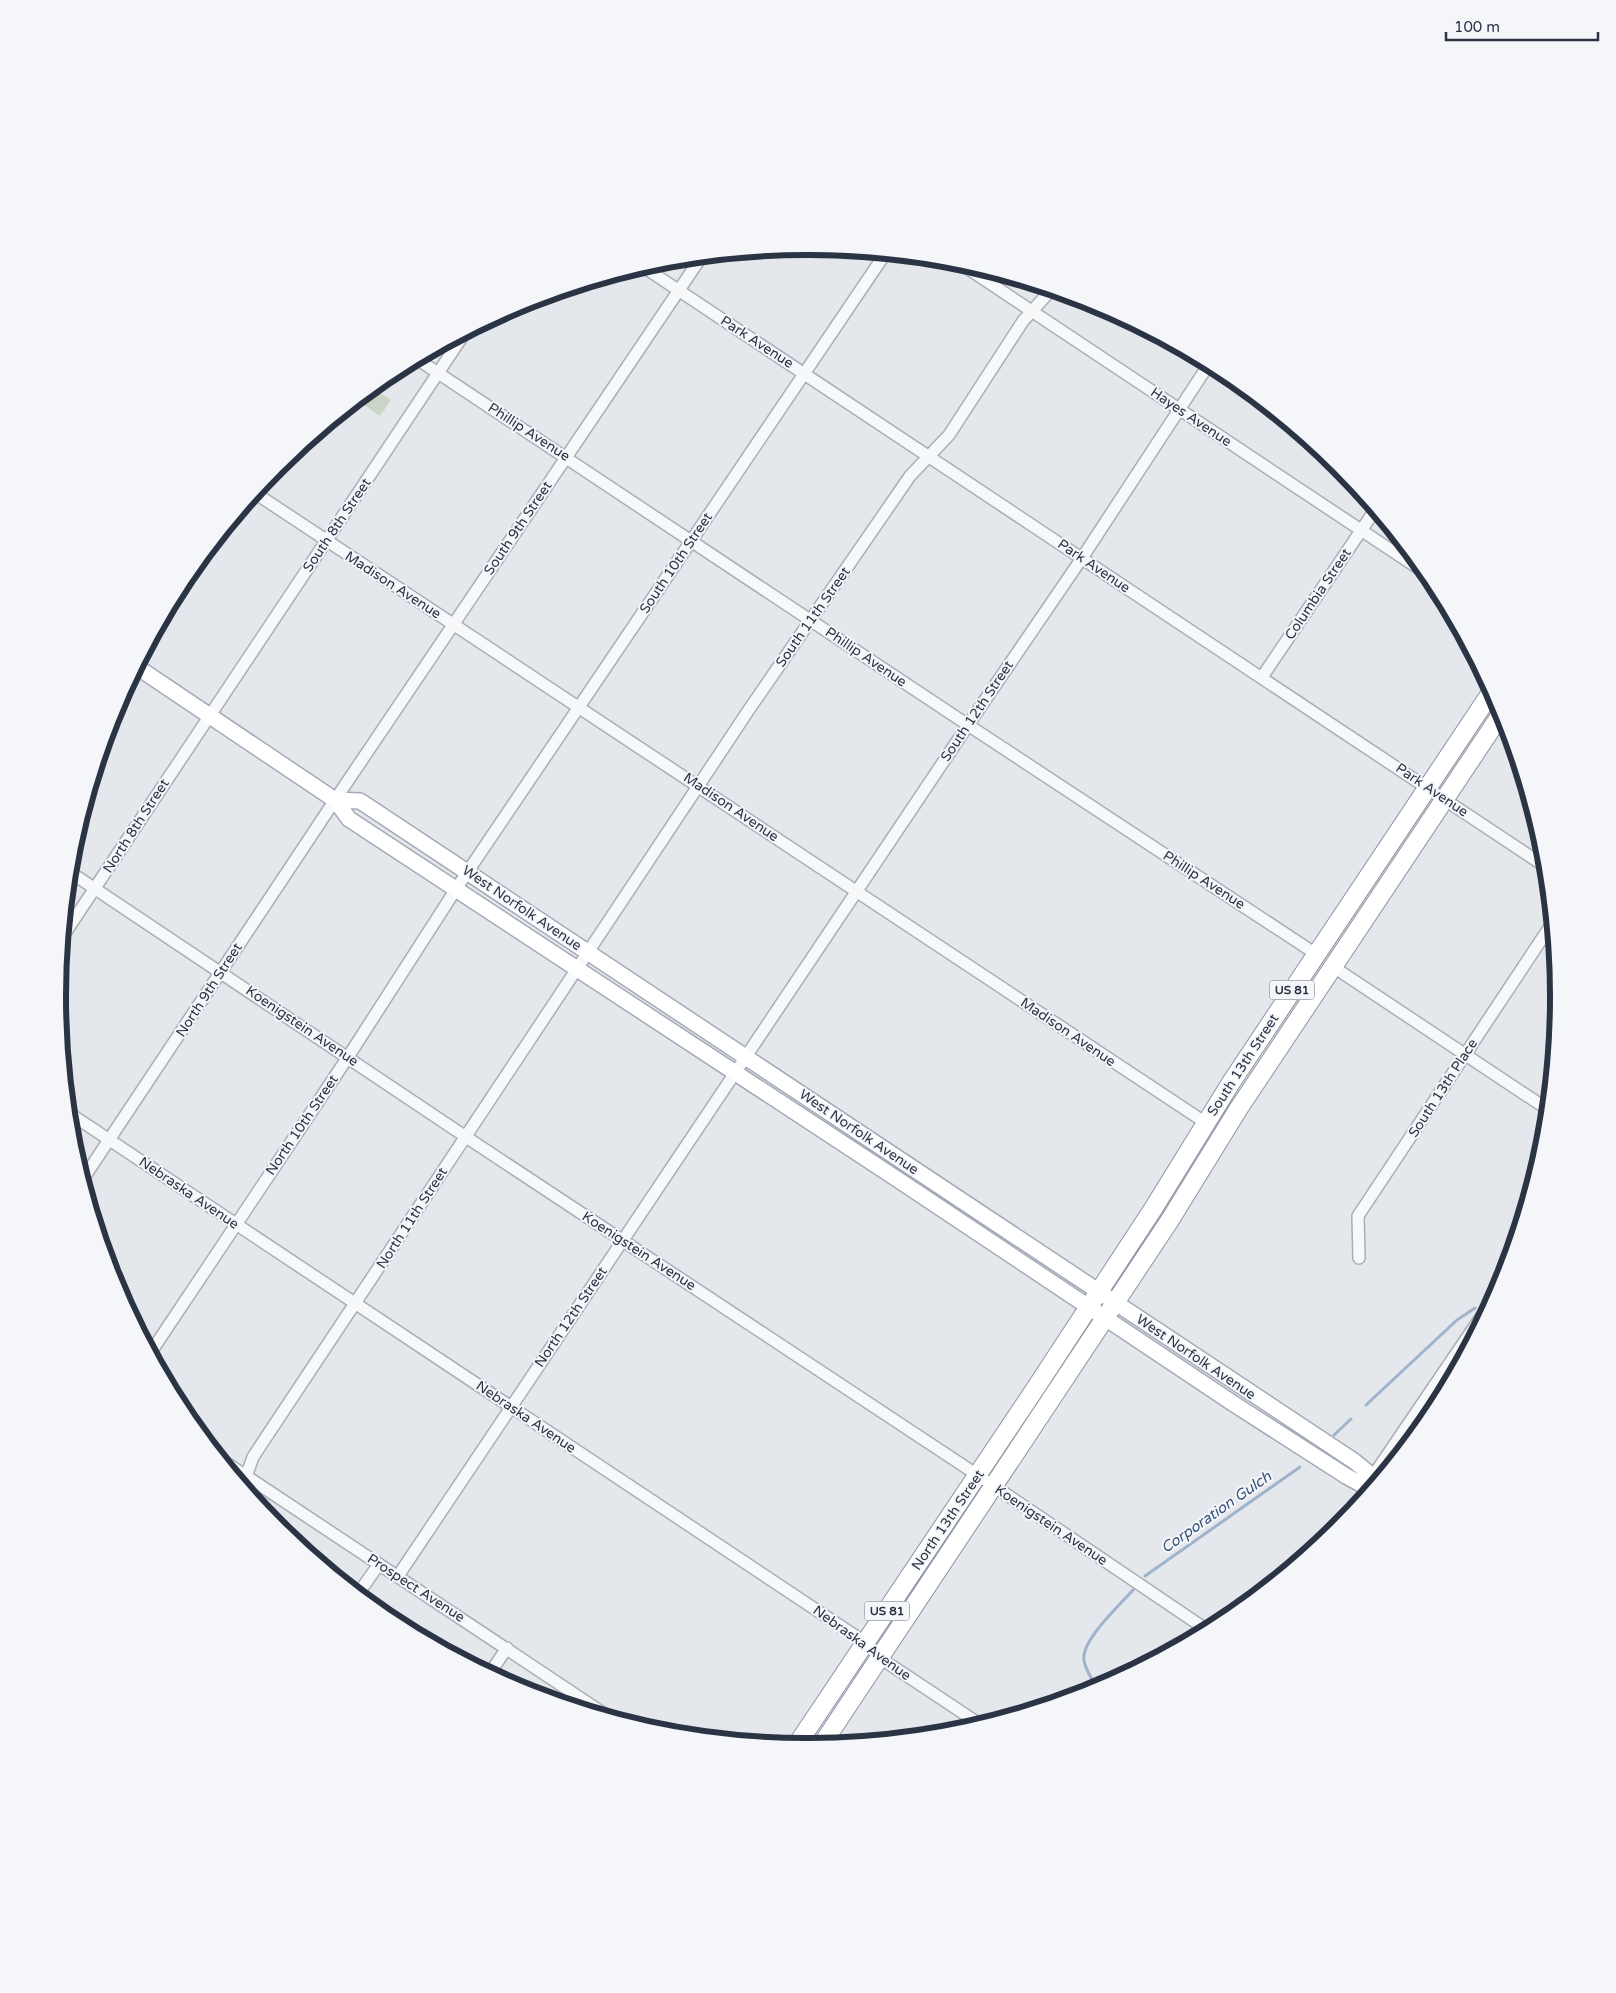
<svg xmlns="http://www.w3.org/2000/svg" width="1616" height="1993" font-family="'Varela Round',sans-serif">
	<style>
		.green { fill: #c9d6c5 }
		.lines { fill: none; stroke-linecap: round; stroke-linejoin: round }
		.stream { stroke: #9fb4cc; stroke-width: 3 }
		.minor-casing { stroke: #a9aeb7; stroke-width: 14 }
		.major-casing { stroke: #a3abb8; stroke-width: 18 }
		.highway-casing { stroke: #8b94a3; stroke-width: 20 }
		.minor { stroke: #f7f8fa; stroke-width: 11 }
		.major { stroke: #fff; stroke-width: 15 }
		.highway { stroke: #fff; stroke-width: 18 }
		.labels { text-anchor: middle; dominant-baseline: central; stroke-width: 4; stroke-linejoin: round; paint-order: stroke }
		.shield { fill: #f4f6f9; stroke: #676e7b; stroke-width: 1 }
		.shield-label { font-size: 12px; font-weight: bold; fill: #2b3445 }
		.street-label { font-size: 14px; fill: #2b3445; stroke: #f4f6f9 }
		.water-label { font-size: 15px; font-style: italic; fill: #34527a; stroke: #f4f6f9 }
		.rim { fill: none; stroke: #2b3445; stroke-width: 6 }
	</style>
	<rect width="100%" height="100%" fill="#e4e7ec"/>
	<path class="green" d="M 374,389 L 391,400 L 380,416 L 364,405 Z"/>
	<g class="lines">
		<path class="stream" d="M 1366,1405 L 1457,1320 L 1475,1308
			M 1334,1435 L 1351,1419
			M 1145,1576 L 1300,1467
			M 1097,1689 C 1093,1680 1085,1670 1084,1660 C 1081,1640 1120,1605 1133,1590"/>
		<g class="minor-casing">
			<path id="minor" d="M 955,260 L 1427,574
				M 642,266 L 1546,867
				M 417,359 L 968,725 L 1316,954
				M 255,493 L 1206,1123
				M 1262,677 L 1375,510
				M 70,872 L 466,1137 L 994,1486 L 1207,1630
				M 63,936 L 464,334
				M 1332,966 L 1547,1109
				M 69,1113 L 866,1643 L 880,1658 L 981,1725
				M 83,1179 L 335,800 L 702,256
				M 1359,1258 L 1358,1216 L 1551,925
				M 151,1352 L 348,1057 L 456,889 L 885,254
				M 222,1460 L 609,1717
				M 1373,1476 L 1494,1298
				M 243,1485 L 253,1457 L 748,711 L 910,476 L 949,435 L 1023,321 L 1051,290
				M 398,1576 L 968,725 L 1082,558 L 1209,364
				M 358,1594 L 379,1564
				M 490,1673 L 507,1648"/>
		</g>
		<g class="major-casing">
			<path id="major" d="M 137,667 L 335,800 L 349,819 L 897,1179 L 1234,1404 L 1346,1476 L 1370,1489
				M 335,800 L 360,801 L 1354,1461 L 1377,1480"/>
		</g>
		<g class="highway-casing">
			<path id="highway" d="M 796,1746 L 1037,1386 L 1153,1209 L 1232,1081 L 1492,691
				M 821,1746 L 1170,1220 L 1239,1108 L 1502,713"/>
		</g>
		<use href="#minor" class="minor"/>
		<use href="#major" class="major"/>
		<use href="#highway" class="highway"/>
	</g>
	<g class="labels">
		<g class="shield">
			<rect x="1269.5" y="980.5" width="45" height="19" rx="4"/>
			<rect x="864.5" y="1601.5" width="45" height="19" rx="4"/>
		</g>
		<g class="shield-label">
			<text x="1292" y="990">US 81</text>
			<text x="887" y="1611">US 81</text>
		</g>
		<g class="street-label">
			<text transform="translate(757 342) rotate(33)">Park Avenue</text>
			<text transform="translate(1191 417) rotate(34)">Hayes Avenue</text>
			<text transform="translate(529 432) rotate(33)">Phillip Avenue</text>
			<text transform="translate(337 525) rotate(-56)">South 8th Street</text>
			<text transform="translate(518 528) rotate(-56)">South 9th Street</text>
			<text transform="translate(676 563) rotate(-56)">South 10th Street</text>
			<text transform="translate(1094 566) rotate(34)">Park Avenue</text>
			<text transform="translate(393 585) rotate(33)">Madison Avenue</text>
			<text transform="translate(1318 594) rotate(-56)">Columbia Street</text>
			<text transform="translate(813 617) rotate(-55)">South 11th Street</text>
			<text transform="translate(866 657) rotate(34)">Phillip Avenue</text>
			<text transform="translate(977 711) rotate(-56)">South 12th Street</text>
			<text transform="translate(1432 790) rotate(34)">Park Avenue</text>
			<text transform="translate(731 807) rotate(34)">Madison Avenue</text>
			<text transform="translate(136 826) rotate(-57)">North 8th Street</text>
			<text transform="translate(1204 880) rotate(33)">Phillip Avenue</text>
			<text transform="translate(522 908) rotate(34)">West Norfolk Avenue</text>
			<text transform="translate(209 990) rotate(-57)">North 9th Street</text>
			<text transform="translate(302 1026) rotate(34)">Koenigstein Avenue</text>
			<text transform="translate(1068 1032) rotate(34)">Madison Avenue</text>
			<text transform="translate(1243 1065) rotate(-57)">South 13th Street</text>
			<text transform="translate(1443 1088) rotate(-57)">South 13th Place</text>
			<text transform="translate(302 1125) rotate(-56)">North 10th Street</text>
			<text transform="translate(859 1132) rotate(34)">West Norfolk Avenue</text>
			<text transform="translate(189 1193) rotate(34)">Nebraska Avenue</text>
			<text transform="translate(412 1218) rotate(-57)">North 11th Street</text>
			<text transform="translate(639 1251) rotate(33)">Koenigstein Avenue</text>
			<text transform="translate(571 1317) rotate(-56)">North 12th Street</text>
			<text transform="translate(1196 1357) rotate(34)">West Norfolk Avenue</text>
			<text transform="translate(526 1417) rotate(34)">Nebraska Avenue</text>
			<text transform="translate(948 1520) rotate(-56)">North 13th Street</text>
			<text transform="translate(1051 1525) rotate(34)">Koenigstein Avenue</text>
			<text transform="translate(416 1588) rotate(33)">Prospect Avenue</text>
			<text transform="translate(862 1643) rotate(36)">Nebraska Avenue</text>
		</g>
		<g class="water-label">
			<text transform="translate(1216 1512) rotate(-35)">Corporation Gulch</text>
		</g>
	</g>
	<path d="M0 0H1616V1993H0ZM807 255H809A741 741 0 0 1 1550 996V997A741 741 0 0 1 809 1738H807A741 741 0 0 1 66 997V996A741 741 0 0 1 807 255Z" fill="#f4f6f9" fill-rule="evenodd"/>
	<path class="rim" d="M807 255H809A741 741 0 0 1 1550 996V997A741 741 0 0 1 809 1738H807A741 741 0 0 1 66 997V996A741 741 0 0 1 807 255Z"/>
	<path d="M1446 32v8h152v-8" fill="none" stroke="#2b3445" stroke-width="2.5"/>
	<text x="1454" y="32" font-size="15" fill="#2b3445" stroke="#f4f6f9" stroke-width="4" paint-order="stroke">100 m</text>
</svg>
